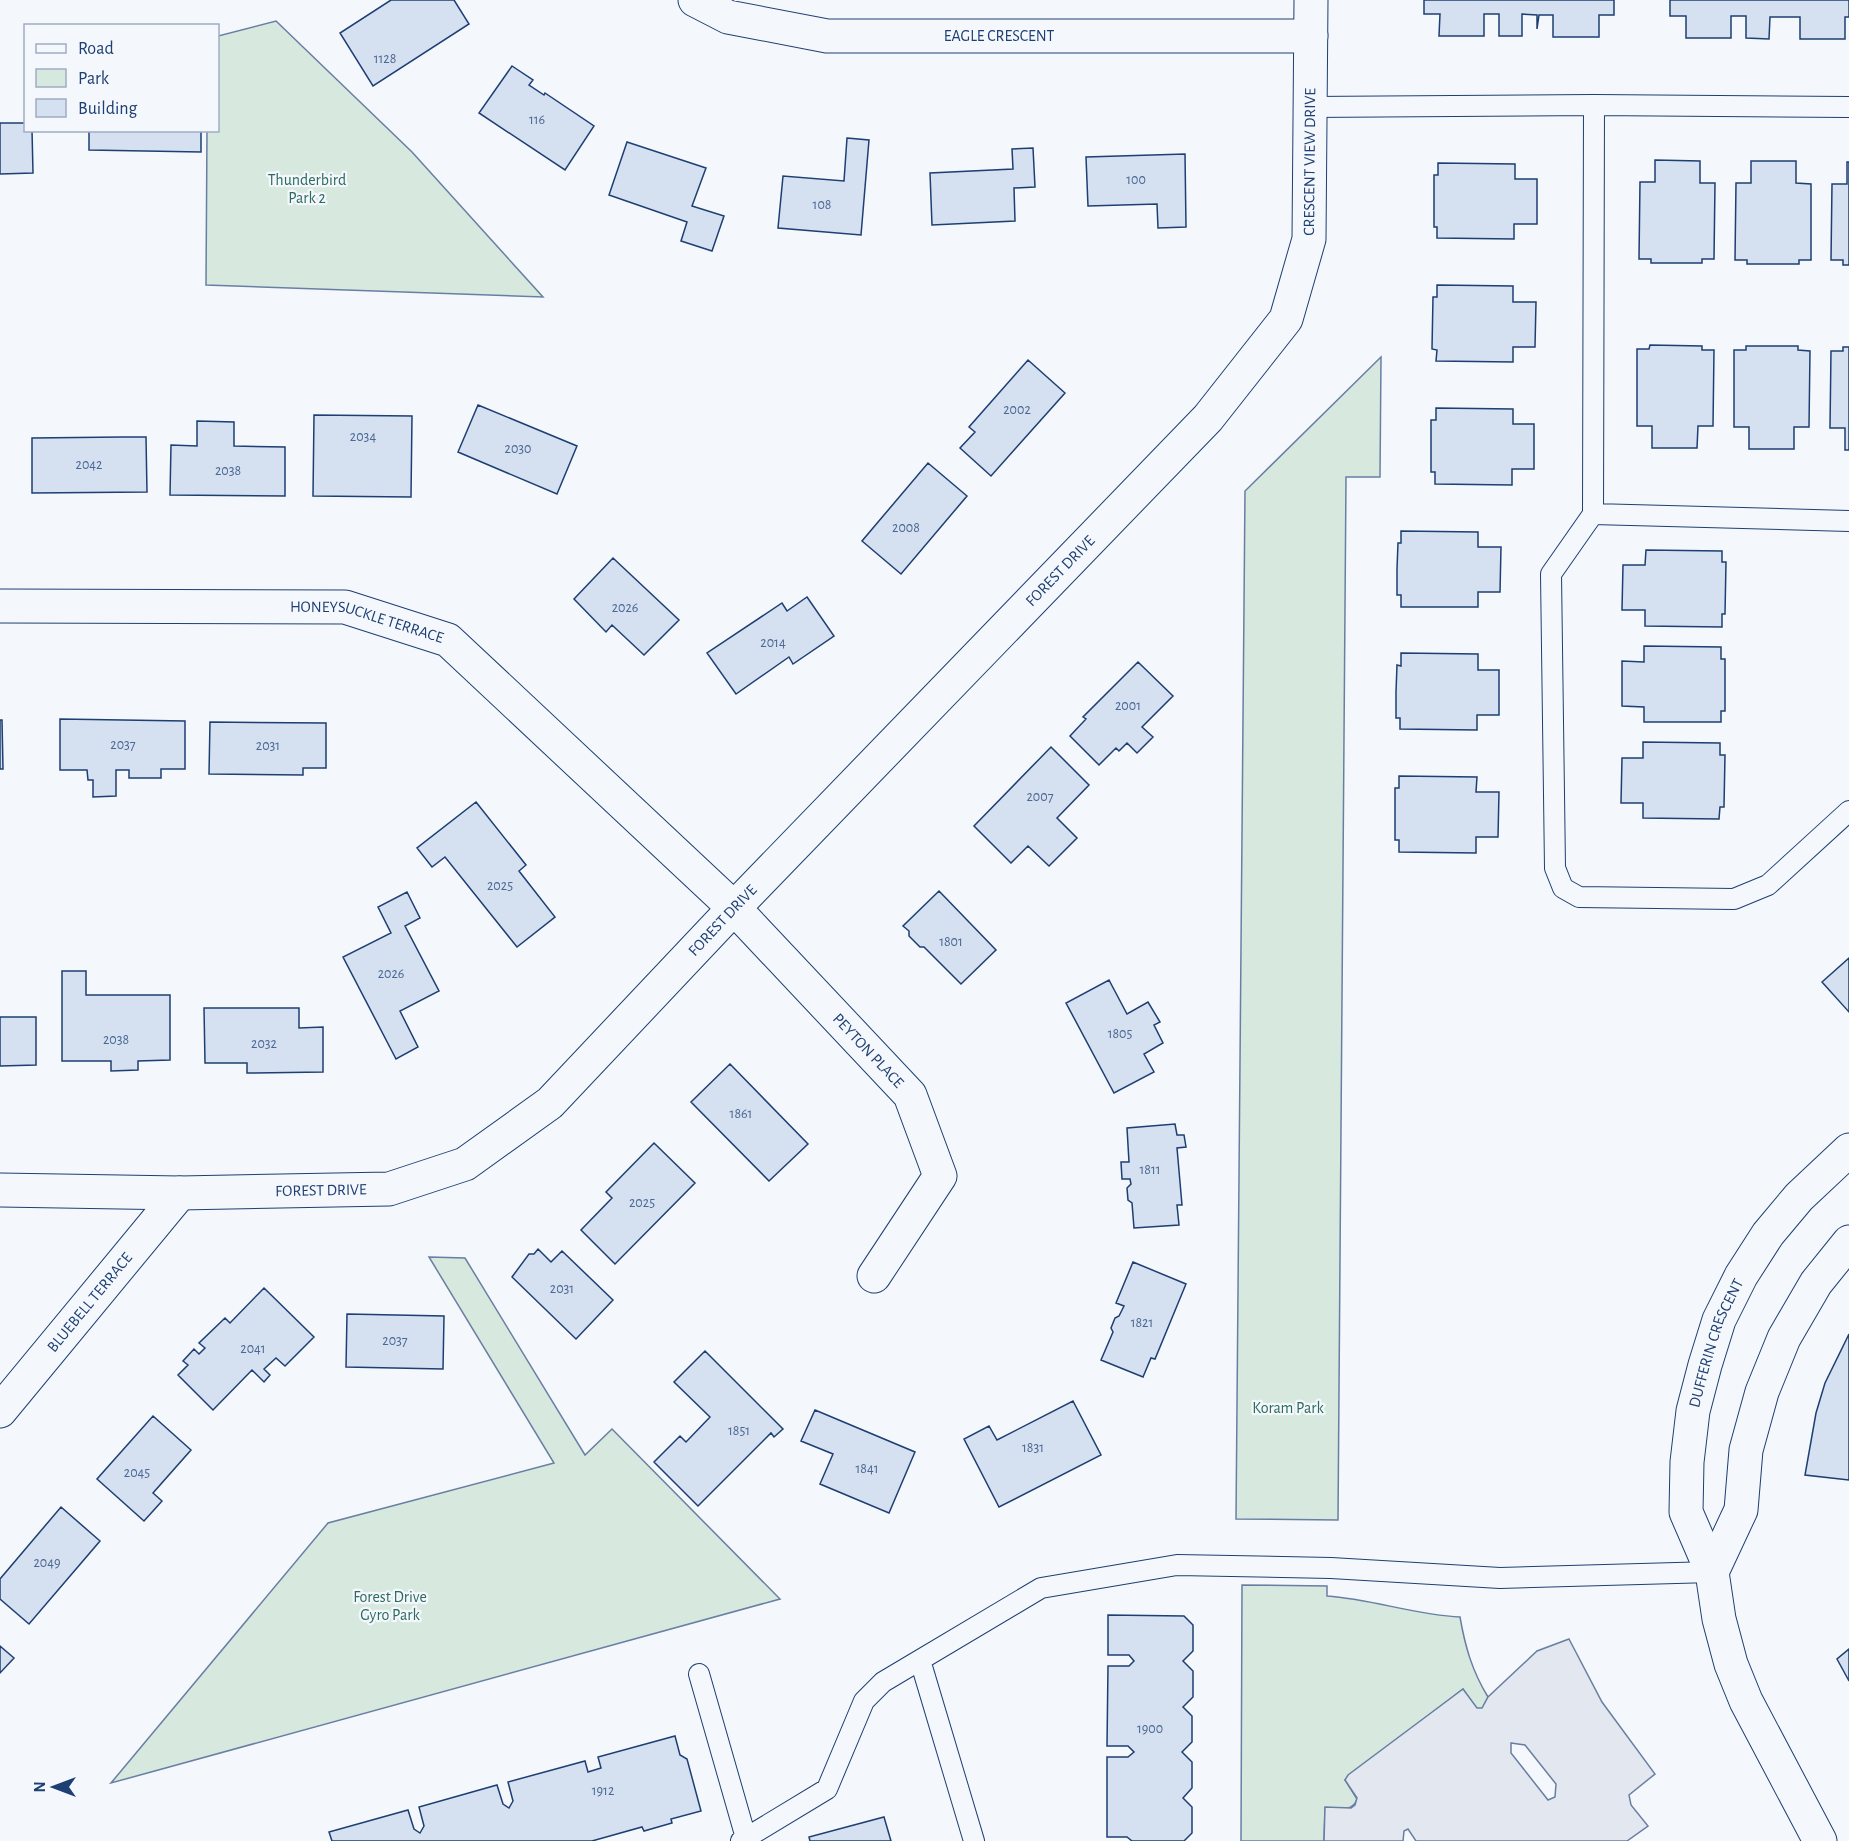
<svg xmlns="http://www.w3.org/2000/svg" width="1849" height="1841" font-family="'Alegreya Sans',sans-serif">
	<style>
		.green { fill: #d7e8df; stroke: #687fa3; stroke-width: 1.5 }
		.parking { fill: #e3e8f0; stroke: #687fa3; stroke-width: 1.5; fill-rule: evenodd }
		.building { fill: #d5e0f0; stroke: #1d3f73; stroke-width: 1.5 }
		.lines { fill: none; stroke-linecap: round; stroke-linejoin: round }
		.service-casing { stroke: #1d3f73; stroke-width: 22 }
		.minor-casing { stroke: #1d3f73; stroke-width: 35 }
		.tertiary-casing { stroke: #1d3f73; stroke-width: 35 }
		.service { stroke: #f4f7fb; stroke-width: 20 }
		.minor { stroke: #f4f7fb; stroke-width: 33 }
		.tertiary { stroke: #f4f7fb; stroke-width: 33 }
		.labels { text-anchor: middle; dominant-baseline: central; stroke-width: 4.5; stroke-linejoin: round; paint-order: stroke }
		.number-label { font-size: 14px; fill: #4b6792 }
		.street-label { font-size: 16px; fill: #1d3f73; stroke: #f4f7fb }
		.park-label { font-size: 16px; fill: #2c6c60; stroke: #f4f7fb }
	</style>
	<rect width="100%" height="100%" fill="#f4f7fb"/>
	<path class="green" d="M 276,21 L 412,152 L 543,297 L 206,285 L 207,131 L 218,130 L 218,36 Z
		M 1381,357 L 1380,477 L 1346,477 L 1338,1520 L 1236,1519 L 1245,491 Z
		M 429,1257 L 465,1258 L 585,1455 L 612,1429 L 780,1599 L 111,1783 L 328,1523 L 554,1463 Z
		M 1242,1585 L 1327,1586 L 1327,1596 C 1372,1599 1415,1615 1460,1617 C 1465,1646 1472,1671 1488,1697 L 1482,1709 L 1477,1709 L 1463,1689 L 1345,1780 L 1357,1799 C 1353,1813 1337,1808 1325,1808 L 1324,1841 L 1241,1841 Z"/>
	<path class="parking" d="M 1569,1639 L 1602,1702 L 1655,1774 L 1629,1795 L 1631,1805 L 1648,1826 L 1627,1841 L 1416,1841 L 1408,1829 L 1404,1831 L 1403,1841 L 1324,1841 L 1325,1807 L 1351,1808 L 1355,1805 L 1357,1798 L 1345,1780 L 1348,1775 L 1463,1689 L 1477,1708 L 1482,1708 L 1488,1697 L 1537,1651 ZM 1511,1743 L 1525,1745 L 1556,1784 L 1555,1797 L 1548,1800 L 1511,1753 Z"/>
	<path class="building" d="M 391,0 L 454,0 L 469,24 L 373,86 L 340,33 Z
		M 1424,0 L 1614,0 L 1614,15 L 1599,15 L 1599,37 L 1553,37 L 1553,15 L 1539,15 L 1537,29 L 1537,15 L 1522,14 L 1522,36 L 1499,36 L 1499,14 L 1484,14 L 1484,36 L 1439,36 L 1440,14 L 1424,14 Z
		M 1670,0 L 1849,0 L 1849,17 L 1845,17 L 1845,39 L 1800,39 L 1800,17 L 1770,17 L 1769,39 L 1746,38 L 1746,16 L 1731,16 L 1731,38 L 1686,38 L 1686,16 L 1670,16 Z
		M 512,66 L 533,80 L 529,85 L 544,95 L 545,93 L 594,126 L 565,170 L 479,113 Z
		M 0,123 L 26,123 L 26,130 L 32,130 L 33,173 L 0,174 Z
		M 89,130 L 201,130 L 201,152 L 89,150 Z
		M 847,138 L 869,140 L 861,235 L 778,228 L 783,176 L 844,181 Z
		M 627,142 L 706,168 L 692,206 L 724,216 L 712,251 L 681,241 L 687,222 L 609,195 Z
		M 1033,148 L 1035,187 L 1014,188 L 1015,221 L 932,225 L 930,173 L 1013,169 L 1012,149 Z
		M 1185,154 L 1186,227 L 1158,228 L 1157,204 L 1088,206 L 1086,157 Z
		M 1655,160 L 1700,161 L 1700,183 L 1715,183 L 1714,259 L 1702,259 L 1702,263 L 1651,263 L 1651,259 L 1639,259 L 1640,182 L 1655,182 Z
		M 1751,161 L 1796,161 L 1796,183 L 1811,184 L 1811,260 L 1799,260 L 1799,264 L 1747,264 L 1747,260 L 1735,260 L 1736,183 L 1751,183 Z
		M 1847,162 L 1849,162 L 1849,265 L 1843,265 L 1843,260 L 1831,260 L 1832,184 L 1847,184 Z
		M 1438,163 L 1515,164 L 1515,179 L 1537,179 L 1537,224 L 1514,224 L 1514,239 L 1437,238 L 1437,227 L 1434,227 L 1434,175 L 1438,175 Z
		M 1437,285 L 1513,286 L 1513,302 L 1536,302 L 1535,347 L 1513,347 L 1513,362 L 1436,361 L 1437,350 L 1432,349 L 1433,297 L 1437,297 Z
		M 1650,345 L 1702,346 L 1702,350 L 1714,350 L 1713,426 L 1698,426 L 1697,448 L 1652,448 L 1652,426 L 1637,426 L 1637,349 L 1649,349 Z
		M 1746,346 L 1798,346 L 1798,350 L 1810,351 L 1809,427 L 1794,427 L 1794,449 L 1749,449 L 1749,427 L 1734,427 L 1734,350 L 1746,350 Z
		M 1843,347 L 1849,347 L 1849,450 L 1845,450 L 1845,428 L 1830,428 L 1831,351 L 1843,351 Z
		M 1028,360 L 1065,393 L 991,476 L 960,448 L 975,432 L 969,427 Z
		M 478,405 L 577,446 L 557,494 L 458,452 Z
		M 1436,408 L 1513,409 L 1513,424 L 1534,424 L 1534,469 L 1512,469 L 1512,485 L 1435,484 L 1435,472 L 1431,472 L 1431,420 L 1436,420 Z
		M 314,415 L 412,416 L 411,497 L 313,496 Z
		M 197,421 L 234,422 L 234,446 L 285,447 L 285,496 L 170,495 L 171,445 L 197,446 Z
		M 122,437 L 146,437 L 147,492 L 32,493 L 32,438 Z
		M 928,463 L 967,496 L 901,574 L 862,541 Z
		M 1401,531 L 1478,532 L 1478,547 L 1501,547 L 1500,592 L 1478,592 L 1478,607 L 1401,607 L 1401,595 L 1397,595 L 1397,569 L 1398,543 L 1401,543 Z
		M 1646,550 L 1722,551 L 1722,562 L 1726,562 L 1725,614 L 1722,614 L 1722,627 L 1645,626 L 1645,610 L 1622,610 L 1623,565 L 1645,565 Z
		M 613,558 L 679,620 L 644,655 L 612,625 L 606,632 L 574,599 Z
		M 807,597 L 834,636 L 793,664 L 789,657 L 736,694 L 707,653 L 782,603 L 787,611 Z
		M 1644,646 L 1721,647 L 1721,659 L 1725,659 L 1725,711 L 1721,711 L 1721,722 L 1644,722 L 1644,707 L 1622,706 L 1622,661 L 1644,662 Z
		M 1401,653 L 1478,654 L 1478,670 L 1499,670 L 1499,715 L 1477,715 L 1477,730 L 1400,729 L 1400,718 L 1396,718 L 1396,692 L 1397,665 L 1401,666 Z
		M 1138,662 L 1173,696 L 1142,727 L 1153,737 L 1137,753 L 1127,743 L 1119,751 L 1116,748 L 1099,765 L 1070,736 L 1086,719 L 1083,717 Z
		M 60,719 L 185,721 L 185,769 L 161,769 L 161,778 L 129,778 L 129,770 L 116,770 L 116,796 L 93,797 L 93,780 L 88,780 L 87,770 L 60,770 Z
		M 0,720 L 2,720 L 3,769 L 0,769 Z
		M 210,722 L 326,723 L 326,768 L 303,768 L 303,775 L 209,774 Z
		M 1643,742 L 1720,743 L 1720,755 L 1725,755 L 1724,807 L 1720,807 L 1719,819 L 1643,818 L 1643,803 L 1621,803 L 1622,758 L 1643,758 Z
		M 1051,747 L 1089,785 L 1057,818 L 1077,838 L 1049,866 L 1028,846 L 1011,863 L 974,826 Z
		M 1399,776 L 1477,777 L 1476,792 L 1499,792 L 1498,837 L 1476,837 L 1476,853 L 1399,852 L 1399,840 L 1395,840 L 1395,788 L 1399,788 Z
		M 476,802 L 526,865 L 519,871 L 555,917 L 517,947 L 445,857 L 432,867 L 417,848 Z
		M 939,891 L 996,950 L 961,984 L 924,947 L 920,947 L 909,936 L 909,931 L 903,926 Z
		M 407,892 L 420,918 L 405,926 L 439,991 L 400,1011 L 418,1047 L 396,1059 L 343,957 L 391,933 L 378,907 Z
		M 1849,958 L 1849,1012 L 1822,982 Z
		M 62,971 L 86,971 L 86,995 L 170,995 L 170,1060 L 138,1061 L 138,1070 L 111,1071 L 111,1061 L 62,1061 Z
		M 1109,980 L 1127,1014 L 1148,1002 L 1160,1022 L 1154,1025 L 1163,1043 L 1144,1054 L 1154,1072 L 1114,1093 L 1066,1003 Z
		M 204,1008 L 299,1008 L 299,1028 L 323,1027 L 323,1072 L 247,1073 L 247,1063 L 205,1063 Z
		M 0,1017 L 36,1017 L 36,1065 L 0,1066 Z
		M 730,1064 L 808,1144 L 769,1181 L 691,1102 Z
		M 1175,1124 L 1177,1135 L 1184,1135 L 1186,1147 L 1177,1148 L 1182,1205 L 1177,1205 L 1179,1225 L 1134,1228 L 1132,1203 L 1128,1200 L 1127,1188 L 1131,1184 L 1130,1179 L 1122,1179 L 1121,1162 L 1129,1162 L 1127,1128 Z
		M 654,1143 L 695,1183 L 615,1264 L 581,1230 L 612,1198 L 606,1192 Z
		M 538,1249 L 551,1262 L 562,1251 L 613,1300 L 576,1339 L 512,1277 L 529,1254 L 534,1254 Z
		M 1133,1262 L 1186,1284 L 1155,1359 L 1151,1358 L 1143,1377 L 1101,1360 L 1113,1332 L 1111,1328 L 1115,1318 L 1119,1316 L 1124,1306 L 1116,1303 Z
		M 264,1288 L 314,1337 L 285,1366 L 276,1358 L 264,1369 L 270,1375 L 264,1382 L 252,1370 L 213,1410 L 178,1375 L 188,1365 L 183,1361 L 194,1349 L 199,1354 L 205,1348 L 199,1343 L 225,1318 L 230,1323 Z
		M 347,1314 L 444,1316 L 443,1369 L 346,1367 Z
		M 1849,1334 L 1849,1480 L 1805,1475 L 1816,1413 L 1825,1383 Z
		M 705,1351 L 783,1429 L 774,1437 L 771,1433 L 698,1506 L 654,1462 L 680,1436 L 686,1442 L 710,1417 L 674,1382 Z
		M 1073,1401 L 1101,1455 L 999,1507 L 964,1439 L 989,1426 L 997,1440 Z
		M 815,1410 L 915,1452 L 889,1513 L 820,1484 L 833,1454 L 801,1441 Z
		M 153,1416 L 191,1450 L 153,1493 L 162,1501 L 144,1521 L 97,1479 Z
		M 61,1507 L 100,1541 L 29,1624 L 0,1599 L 0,1579 Z
		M 1108,1615 L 1184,1616 L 1193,1625 L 1193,1651 L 1183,1661 L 1193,1671 L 1193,1697 L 1183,1707 L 1192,1716 L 1192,1742 L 1182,1752 L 1192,1762 L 1192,1788 L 1183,1798 L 1192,1807 L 1192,1833 L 1184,1841 L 1132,1841 L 1127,1837 L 1107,1837 L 1107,1757 L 1128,1757 L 1134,1752 L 1128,1746 L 1107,1746 L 1108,1666 L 1129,1666 L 1134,1661 L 1129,1655 L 1108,1655 Z
		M 0,1646 L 14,1658 L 0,1673 Z
		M 1849,1649 L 1849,1681 L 1837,1659 Z
		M 675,1736 L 680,1755 L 687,1759 L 701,1811 L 671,1819 L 672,1823 L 644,1831 L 642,1827 L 592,1841 L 332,1841 L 329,1832 L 408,1810 L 414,1829 L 420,1833 L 424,1826 L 419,1807 L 497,1785 L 503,1804 L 509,1808 L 513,1801 L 508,1782 L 585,1761 L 588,1772 L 601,1768 L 598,1757 Z
		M 884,1817 L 891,1841 L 810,1841 L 809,1837 Z"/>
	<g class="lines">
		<g class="service-casing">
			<path id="service" d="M 1310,107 L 1594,105
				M 1849,107 L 1594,105 L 1593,514 L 1551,574 L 1555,868 L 1563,888 L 1579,897 L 1734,899 L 1768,885 L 1849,811
				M 1593,514 L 1849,521
				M 699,1674 L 746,1838
				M 741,1841 L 827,1789 L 864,1701 L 883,1682 L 920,1660
				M 974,1841 L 920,1660 L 1041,1588 L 1177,1565 L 1331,1568 L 1500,1578 L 1712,1572"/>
		</g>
		<g class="minor-casing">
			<g id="minor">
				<path id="s1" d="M 695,0 L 728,17 L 827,36 L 1311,36"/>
				<path id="s2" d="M 0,606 L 345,607 L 448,640 L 734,908 L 910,1095 L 940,1176 L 874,1276"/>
				<path id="s3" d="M 0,1190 L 180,1193 L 389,1189 L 465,1164 L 550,1103 L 734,908 L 1208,418 L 1286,319 L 1309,239 L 1311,0"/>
				<path id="s4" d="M 0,1411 L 180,1193"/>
			</g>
		</g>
		<g class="tertiary-casing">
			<g id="tertiary">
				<path d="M 1712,1572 L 1741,1510 L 1746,1450 L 1762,1392 L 1784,1338 L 1816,1283 L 1849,1242"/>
				<path id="s5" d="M 1820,1841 L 1746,1701 L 1731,1664 L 1719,1619 L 1712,1572 L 1686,1512 L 1687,1462 L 1693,1411 L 1705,1365 L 1719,1320 L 1741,1276 L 1768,1234 L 1799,1197 L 1849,1150"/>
			</g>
		</g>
		<use href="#service" class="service"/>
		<use href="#minor" class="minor"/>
		<use href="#tertiary" class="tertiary"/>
	</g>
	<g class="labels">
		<g class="number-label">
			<text x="385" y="59">1128</text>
			<text x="537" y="120">116</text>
			<text x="1136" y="180">100</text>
			<text x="822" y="205">108</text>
			<text x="1017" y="410">2002</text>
			<text x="363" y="437">2034</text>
			<text x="518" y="449">2030</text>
			<text x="89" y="465">2042</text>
			<text x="228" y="471">2038</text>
			<text x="906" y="528">2008</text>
			<text x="625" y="608">2026</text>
			<text x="773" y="643">2014</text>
			<text x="1128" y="706">2001</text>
			<text x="123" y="745">2037</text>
			<text x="268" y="746">2031</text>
			<text x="1040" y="797">2007</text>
			<text x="500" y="886">2025</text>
			<text x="951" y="942">1801</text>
			<text x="391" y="974">2026</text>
			<text x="1120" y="1034">1805</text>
			<text x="116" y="1040">2038</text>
			<text x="264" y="1044">2032</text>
			<text x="741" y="1114">1861</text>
			<text x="1150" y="1170">1811</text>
			<text x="642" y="1203">2025</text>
			<text x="562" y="1289">2031</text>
			<text x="1142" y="1323">1821</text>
			<text x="395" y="1341">2037</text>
			<text x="253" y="1349">2041</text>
			<text x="739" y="1431">1851</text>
			<text x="1033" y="1448">1831</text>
			<text x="867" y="1469">1841</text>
			<text x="137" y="1473">2045</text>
			<text x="47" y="1563">2049</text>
			<text x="1150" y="1729">1900</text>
			<text x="603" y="1791">1912</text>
		</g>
		<g class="street-label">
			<text stroke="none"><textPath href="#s1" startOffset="310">EAGLE CRESCENT</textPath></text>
			<text stroke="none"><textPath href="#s3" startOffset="1810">CRESCENT VIEW DRIVE</textPath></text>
			<text stroke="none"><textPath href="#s3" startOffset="1311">FOREST DRIVE</textPath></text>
			<text stroke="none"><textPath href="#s2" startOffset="369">HONEYSUCKLE TERRACE</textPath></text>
			<text stroke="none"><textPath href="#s3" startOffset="825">FOREST DRIVE</textPath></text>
			<text stroke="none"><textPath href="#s2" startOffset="1041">PEYTON PLACE</textPath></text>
			<text stroke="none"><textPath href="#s3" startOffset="321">FOREST DRIVE</textPath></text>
			<text stroke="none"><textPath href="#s4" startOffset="141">BLUEBELL TERRACE</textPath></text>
			<text stroke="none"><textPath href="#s5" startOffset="531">DUFFERIN CRESCENT</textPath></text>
		</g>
		<g class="park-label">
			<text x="307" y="180">Thunderbird<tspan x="307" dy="18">Park 2</tspan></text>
			<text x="1288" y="1408">Koram Park</text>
			<text x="390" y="1597">Forest Drive<tspan x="390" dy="18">Gyro Park</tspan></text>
		</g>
	</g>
	<rect x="24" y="24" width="195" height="108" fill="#f4f7fb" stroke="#9eadc5" stroke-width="1.5"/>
	<rect x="36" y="44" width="30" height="9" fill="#f4f7fb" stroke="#9eadc5" stroke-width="1.5"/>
	<text x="78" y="54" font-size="18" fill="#1d3f73">Road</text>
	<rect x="36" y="69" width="30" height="18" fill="#d7e8df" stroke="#9eadc5" stroke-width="1.5"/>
	<text x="78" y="84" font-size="18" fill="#1d3f73">Park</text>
	<rect x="36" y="99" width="30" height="18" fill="#d5e0f0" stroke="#9eadc5" stroke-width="1.5"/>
	<text x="78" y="114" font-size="18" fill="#1d3f73">Building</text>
	<g transform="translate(54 1787) rotate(270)" stroke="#f4f7fb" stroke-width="4.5" paint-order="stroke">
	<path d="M0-4.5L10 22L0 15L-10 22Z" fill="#1d3f73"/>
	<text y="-9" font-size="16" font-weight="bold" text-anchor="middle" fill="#1d3f73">N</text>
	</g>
</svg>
